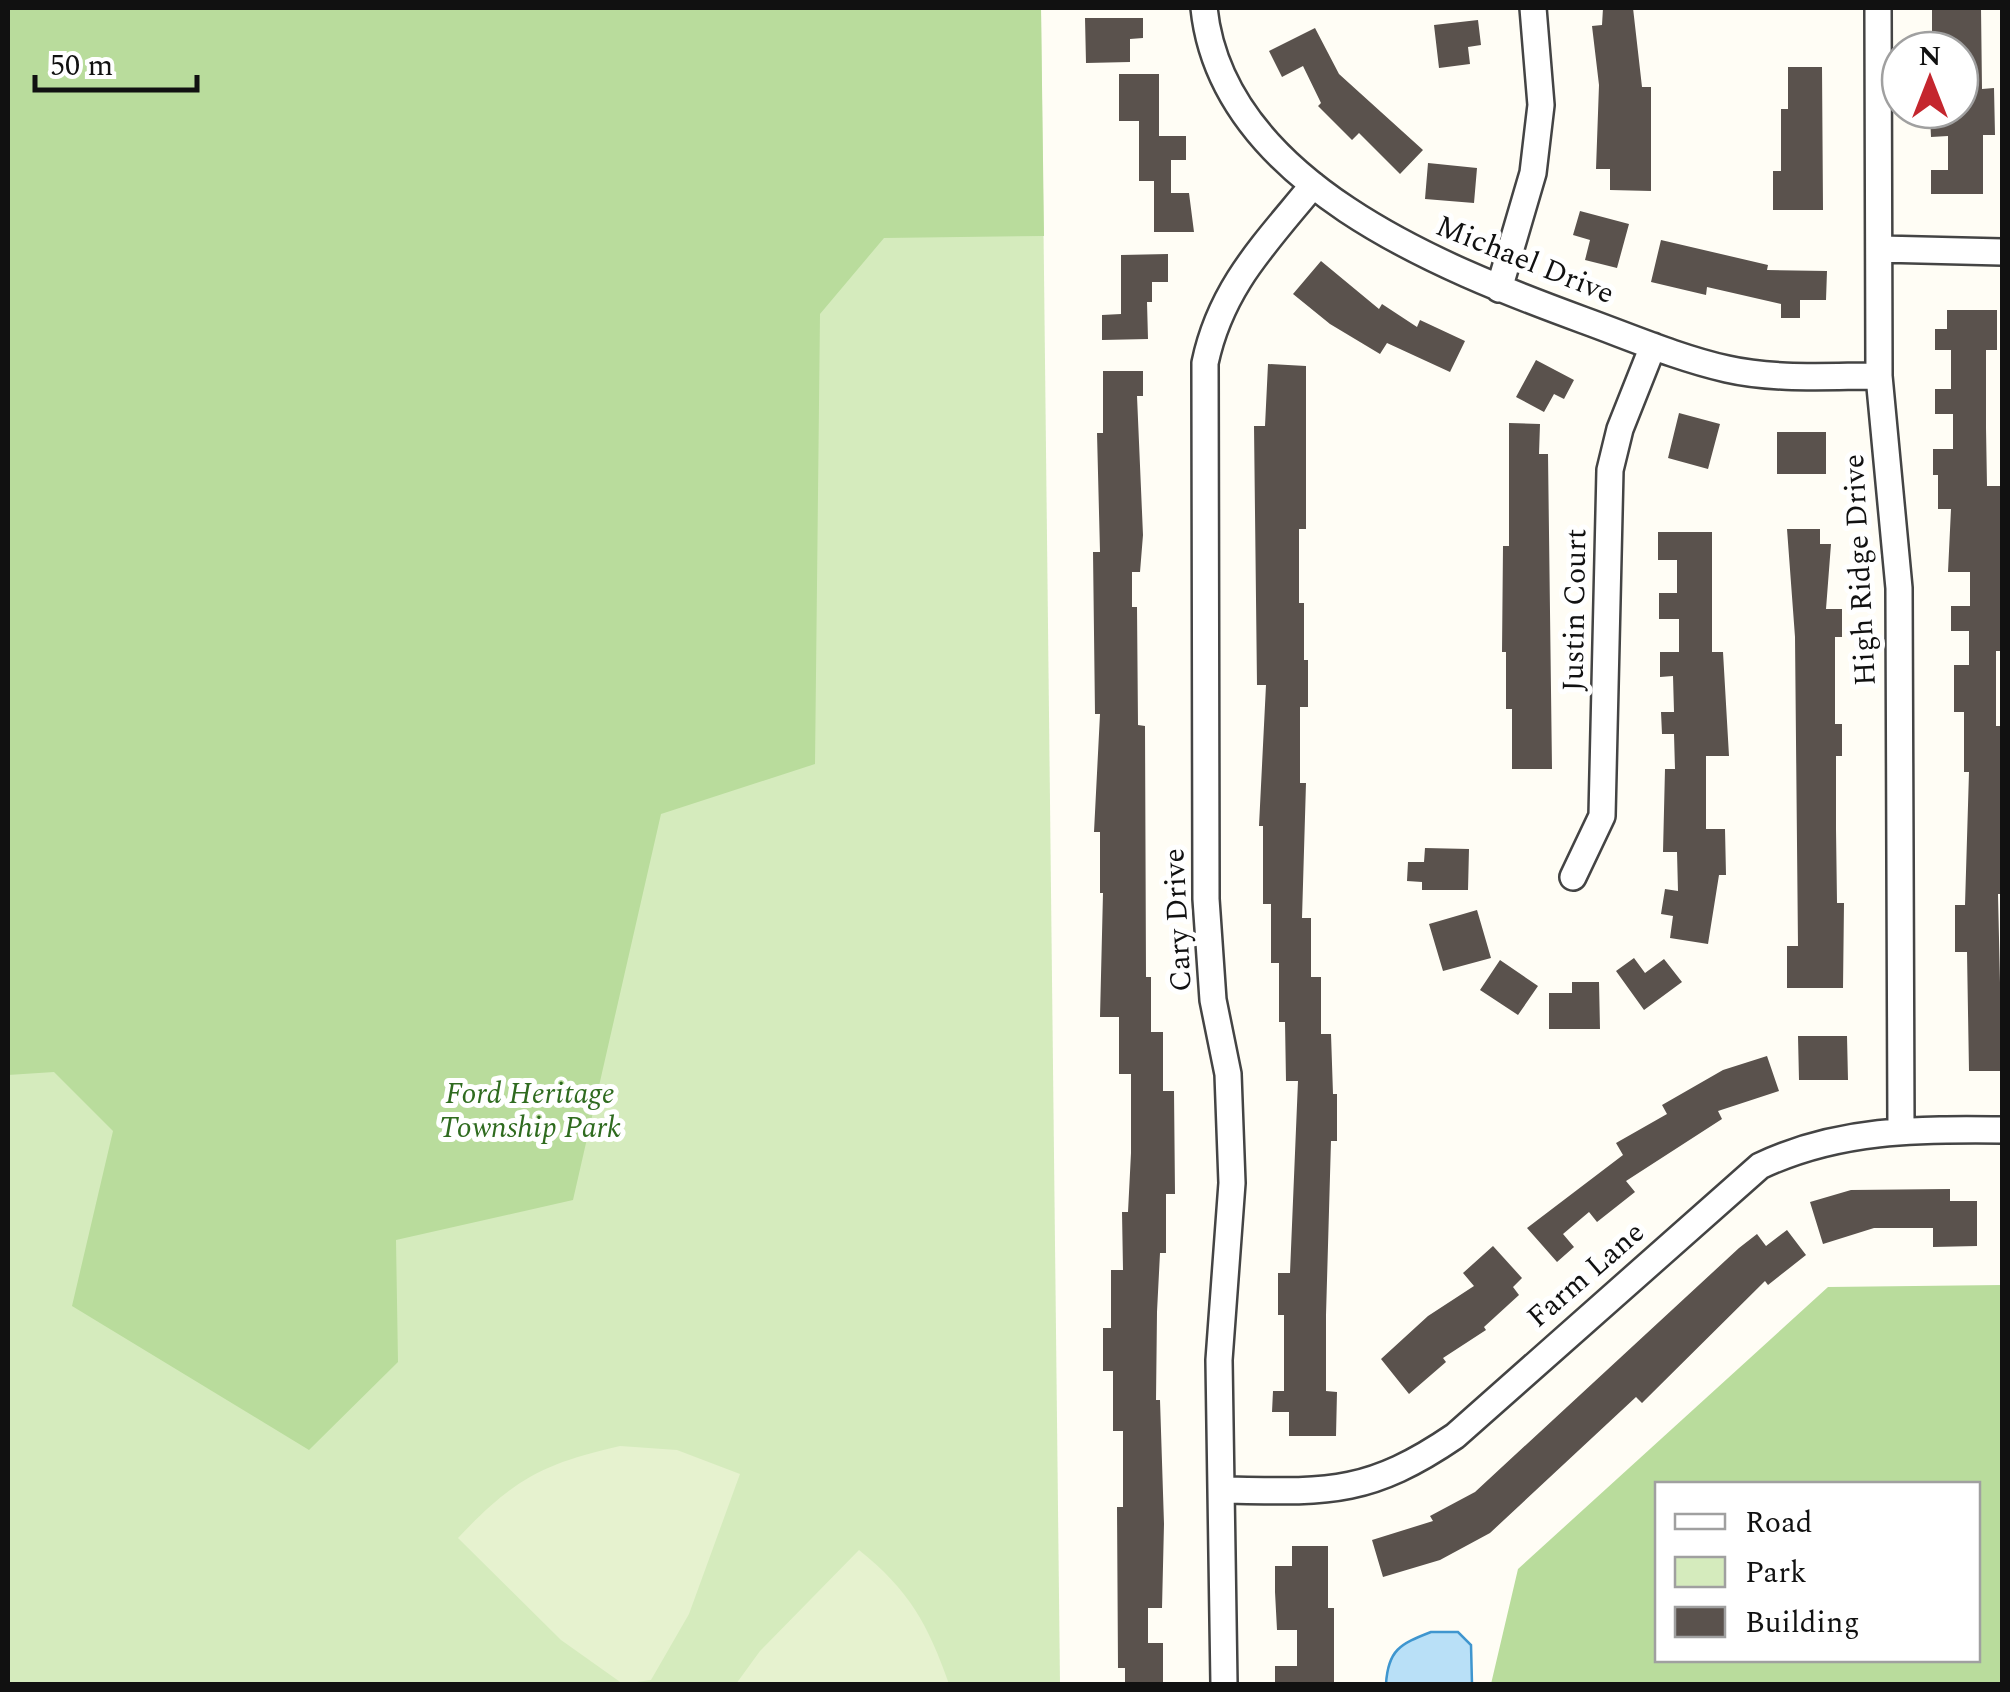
<svg xmlns="http://www.w3.org/2000/svg" width="2010" height="1692" font-family="Spectral,serif">
	<style>
		.green { fill: #d5ebbd }
		.forest { fill: #b9dc9c; fill-rule: evenodd }
		.pitch { fill: #e6f2cf }
		.water { fill: #b9e0f7; stroke: #3f96cf; stroke-width: 2.5 }
		.building { fill: #5a524d }
		.lines { fill: none; stroke-linecap: round; stroke-linejoin: round }
		.minor-casing { stroke: #444; stroke-width: 30 }
		.minor { stroke: #fff; stroke-width: 25 }
		.labels { text-anchor: middle; dominant-baseline: central; stroke-width: 10; stroke-linejoin: round; paint-order: stroke }
		.street-label { font-size: 30px; fill: #111; stroke: #fff }
		.park-label { font-size: 30px; font-style: italic; fill: #2f6b1f; stroke: #fff }
	</style>
	<rect width="100%" height="100%" fill="#fffdf5"/>
	<path class="green" d="M 8,8 L 1041,8 L 1060,1684 L 8,1684 Z"/>
	<path class="forest" d="M 8,8 L 1041,8 L 1044,236 L 884,238 L 820,314 L 815,764 L 661,814 L 573,1200 L 396,1240 L 398,1362 L 309,1450 L 72,1306 L 113,1131 L 54,1072 L 8,1075 Z
		M 2002,1285 L 2002,1684 L 1491,1684 L 1518,1569 L 1828,1287 ZM 1658,1484 L 1978,1484 L 1978,1660 L 1658,1660 Z"/>
	<path class="pitch" d="M 620,1446 L 677,1450 L 740,1474 L 689,1614 L 651,1680 L 623,1684 L 561,1640 L 458,1538 C 513,1480 541,1464 620,1446 Z
		M 859,1550 C 909,1590 928,1624 949,1684 L 736,1684 L 760,1651 Z"/>
	<path class="water" d="M 1431,1632 L 1458,1632 L 1471,1645 L 1472,1684 L 1386,1684 C 1388,1650 1400,1644 1431,1632 Z"/>
	<path class="building" d="M 1603,8 L 1633,8 L 1642,87 L 1651,87 L 1651,191 L 1610,190 L 1610,169 L 1596,169 L 1599,85 L 1592,26 L 1602,25 Z
		M 1932,8 L 1981,8 L 1982,89 L 1994,88 L 1995,135 L 1983,135 L 1983,194 L 1931,194 L 1931,170 L 1948,170 L 1948,136 L 1931,137 L 1930,115 L 1960,110 L 1960,50 L 1932,50 Z
		M 1085,18 L 1143,18 L 1143,38 L 1130,39 L 1130,62 L 1086,63 Z
		M 1478,20 L 1481,45 L 1468,47 L 1470,64 L 1439,68 L 1434,25 Z
		M 1315,28 L 1339,74 L 1423,150 L 1400,174 L 1359,133 L 1352,140 L 1318,106 L 1321,103 L 1303,66 L 1282,77 L 1269,51 Z
		M 1788,67 L 1822,67 L 1823,210 L 1773,210 L 1773,171 L 1781,171 L 1781,109 L 1788,109 Z
		M 1119,74 L 1159,74 L 1159,136 L 1186,136 L 1186,160 L 1171,160 L 1171,193 L 1189,193 L 1194,232 L 1154,232 L 1154,181 L 1139,181 L 1139,121 L 1119,121 Z
		M 1428,163 L 1477,168 L 1474,203 L 1425,199 Z
		M 1580,211 L 1629,224 L 1617,268 L 1585,260 L 1590,240 L 1573,235 Z
		M 1661,240 L 1768,265 L 1767,270 L 1827,271 L 1826,300 L 1800,300 L 1800,318 L 1781,318 L 1781,304 L 1707,287 L 1706,295 L 1651,282 Z
		M 1168,254 L 1168,282 L 1152,282 L 1152,302 L 1147,302 L 1148,339 L 1102,340 L 1102,315 L 1121,314 L 1121,255 Z
		M 1321,261 L 1379,309 L 1382,304 L 1417,327 L 1420,320 L 1465,341 L 1450,372 L 1387,343 L 1380,354 L 1330,324 L 1293,294 Z
		M 1947,310 L 1997,310 L 1997,350 L 1986,350 L 1986,428 L 1987,486 L 2000,486 L 2002,651 L 1996,651 L 1996,726 L 2002,726 L 2002,894 L 1998,894 L 2002,1071 L 1969,1071 L 1967,952 L 1955,952 L 1955,905 L 1965,905 L 1969,772 L 1964,772 L 1964,712 L 1954,712 L 1954,665 L 1969,665 L 1969,631 L 1951,631 L 1951,606 L 1970,606 L 1970,572 L 1948,572 L 1951,509 L 1938,509 L 1938,475 L 1933,475 L 1933,449 L 1953,449 L 1953,414 L 1935,414 L 1935,389 L 1951,389 L 1951,350 L 1935,350 L 1935,329 L 1947,329 Z
		M 1536,360 L 1574,380 L 1564,399 L 1554,394 L 1544,412 L 1516,397 Z
		M 1268,364 L 1306,366 L 1306,529 L 1299,529 L 1299,603 L 1304,603 L 1304,660 L 1308,660 L 1308,707 L 1300,707 L 1300,783 L 1306,783 L 1302,918 L 1311,918 L 1311,977 L 1321,977 L 1321,1034 L 1331,1034 L 1333,1094 L 1337,1094 L 1337,1141 L 1331,1141 L 1326,1315 L 1326,1391 L 1337,1392 L 1336,1436 L 1289,1436 L 1289,1412 L 1272,1412 L 1273,1391 L 1284,1391 L 1284,1315 L 1278,1315 L 1278,1273 L 1290,1273 L 1298,1081 L 1286,1081 L 1285,1022 L 1279,1022 L 1279,963 L 1271,963 L 1271,904 L 1263,904 L 1263,826 L 1259,826 L 1266,685 L 1257,685 L 1254,426 L 1265,426 Z
		M 1103,371 L 1143,371 L 1143,396 L 1137,396 L 1143,535 L 1140,572 L 1132,572 L 1132,607 L 1137,607 L 1138,725 L 1145,726 L 1146,977 L 1151,977 L 1151,1032 L 1163,1032 L 1163,1091 L 1174,1091 L 1175,1194 L 1166,1194 L 1166,1253 L 1160,1253 L 1157,1312 L 1156,1400 L 1160,1400 L 1164,1524 L 1162,1608 L 1148,1608 L 1148,1643 L 1163,1643 L 1163,1684 L 1125,1684 L 1125,1668 L 1118,1668 L 1117,1507 L 1123,1507 L 1123,1431 L 1113,1431 L 1113,1371 L 1103,1371 L 1103,1328 L 1111,1328 L 1111,1270 L 1123,1270 L 1122,1212 L 1128,1212 L 1131,1153 L 1131,1074 L 1119,1074 L 1119,1017 L 1100,1017 L 1103,893 L 1100,893 L 1100,832 L 1094,832 L 1100,714 L 1095,714 L 1093,552 L 1100,552 L 1097,433 L 1103,433 Z
		M 1679,413 L 1720,424 L 1708,469 L 1668,458 Z
		M 1509,423 L 1540,424 L 1539,454 L 1548,454 L 1552,769 L 1512,769 L 1512,709 L 1506,709 L 1506,652 L 1502,652 L 1503,546 L 1509,546 Z
		M 1777,432 L 1826,432 L 1826,474 L 1777,474 Z
		M 1787,529 L 1820,529 L 1820,544 L 1831,544 L 1826,609 L 1842,609 L 1842,637 L 1835,637 L 1835,724 L 1842,724 L 1842,756 L 1836,756 L 1836,829 L 1837,903 L 1844,903 L 1843,988 L 1787,988 L 1787,946 L 1798,946 L 1795,637 Z
		M 1658,532 L 1712,532 L 1712,652 L 1723,652 L 1729,756 L 1706,756 L 1706,829 L 1725,829 L 1726,875 L 1719,875 L 1708,944 L 1670,938 L 1673,916 L 1661,914 L 1665,889 L 1678,891 L 1677,852 L 1663,852 L 1665,769 L 1675,769 L 1674,734 L 1662,734 L 1661,712 L 1674,712 L 1673,676 L 1660,677 L 1660,652 L 1679,652 L 1679,619 L 1659,619 L 1659,593 L 1677,593 L 1677,560 L 1658,560 Z
		M 1425,848 L 1469,849 L 1468,890 L 1422,890 L 1422,882 L 1407,881 L 1408,862 L 1424,862 Z
		M 1477,910 L 1491,958 L 1443,971 L 1429,924 Z
		M 1634,958 L 1645,973 L 1664,959 L 1682,982 L 1644,1010 L 1616,971 Z
		M 1500,960 L 1538,986 L 1518,1015 L 1480,990 Z
		M 1572,982 L 1599,982 L 1600,1029 L 1549,1029 L 1549,993 L 1572,993 Z
		M 1798,1036 L 1847,1036 L 1848,1080 L 1799,1080 Z
		M 1767,1056 L 1779,1091 L 1718,1111 L 1722,1119 L 1626,1181 L 1635,1192 L 1597,1222 L 1589,1212 L 1563,1234 L 1574,1247 L 1557,1262 L 1527,1228 L 1623,1155 L 1616,1143 L 1667,1114 L 1662,1105 L 1723,1070 Z
		M 1950,1189 L 1950,1201 L 1977,1201 L 1977,1246 L 1933,1247 L 1933,1228 L 1874,1228 L 1823,1244 L 1810,1202 L 1851,1190 Z
		M 1787,1230 L 1806,1255 L 1768,1285 L 1765,1281 L 1642,1403 L 1636,1397 L 1490,1533 L 1440,1560 L 1383,1577 L 1372,1540 L 1433,1521 L 1430,1516 L 1475,1492 L 1739,1248 L 1757,1234 L 1766,1246 Z
		M 1493,1246 L 1522,1278 L 1513,1287 L 1519,1295 L 1484,1327 L 1486,1330 L 1443,1358 L 1446,1362 L 1409,1394 L 1381,1359 L 1428,1316 L 1474,1286 L 1463,1273 Z
		M 1292,1546 L 1328,1546 L 1328,1608 L 1334,1608 L 1334,1684 L 1275,1684 L 1275,1666 L 1297,1666 L 1297,1630 L 1277,1630 L 1275,1592 L 1275,1566 L 1292,1566 Z"/>
	<g class="lines">
		<g class="minor-casing">
			<path id="minor" d="M 1204,8 C 1222,182 1441,268 1583,320 C 1630,337 1678,358 1727,369 C 1775,380 1830,376 1879,376
				M 1878,8 L 1879,376 L 1899,588 L 1901,1129
				M 1881,249 L 2002,252
				M 1499,289 L 1533,173 L 1541,105 L 1533,8
				M 1573,877 L 1602,816 L 1610,470 L 1620,429 L 1653,346
				M 1223,1490 C 1326,1492 1367,1496 1455,1436 L 1760,1166 C 1838,1129 1918,1129 2002,1130
				M 1224,1684 L 1219,1360 L 1232,1183 L 1228,1074 L 1213,1000 L 1206,899 L 1205,363 C 1221,287 1265,244 1313,185"/>
		</g>
		<use href="#minor" class="minor"/>
	</g>
	<g class="labels">
		<g class="street-label">
			<text transform="translate(1525 260) rotate(22)">Michael Drive</text>
			<text transform="translate(1860 570) rotate(-93)">High Ridge Drive</text>
			<text transform="translate(1575 610) rotate(-89)">Justin Court</text>
			<text transform="translate(1178 920) rotate(-93)">Cary Drive</text>
			<text transform="translate(1586 1275) rotate(-41)">Farm Lane</text>
		</g>
		<g class="park-label">
			<text x="530" y="1094">Ford Heritage<tspan x="530" dy="34">Township Park</tspan></text>
		</g>
	</g>
	<rect width="2010" height="1692" fill="none" stroke="#111111" stroke-width="20"/>
	<rect x="1655" y="1482" width="325" height="180" fill="#ffffff" stroke="#a0a0a0" stroke-width="2.5"/>
	<rect x="1675" y="1514" width="50" height="15" fill="#ffffff" stroke="#a0a0a0" stroke-width="2.5"/>
	<text x="1745" y="1532" font-size="30" fill="#111111">Road</text>
	<rect x="1675" y="1557" width="50" height="30" fill="#d5ebbd" stroke="#a0a0a0" stroke-width="2.5"/>
	<text x="1745" y="1582" font-size="30" fill="#111111">Park</text>
	<rect x="1675" y="1607" width="50" height="30" fill="#5a524d" stroke="#a0a0a0" stroke-width="2.5"/>
	<text x="1745" y="1632" font-size="30" fill="#111111">Building</text>
	<g transform="translate(1930 80)"><circle r="48" fill="#ffffff" stroke="#a0a0a0" stroke-width="2.5"/>
	<path d="M0-8L18 38L0 25L-18 38Z" fill="#c4262e"/>
	<text y="-15" font-size="28" font-weight="bold" text-anchor="middle" fill="#111111">N</text>
	</g>
	<path d="M35 75v15h162v-15" fill="none" stroke="#111111" stroke-width="5"/>
	<text x="50" y="75" font-size="30" fill="#111111" stroke="#ffffff" stroke-width="8" paint-order="stroke">50 m</text>
</svg>
